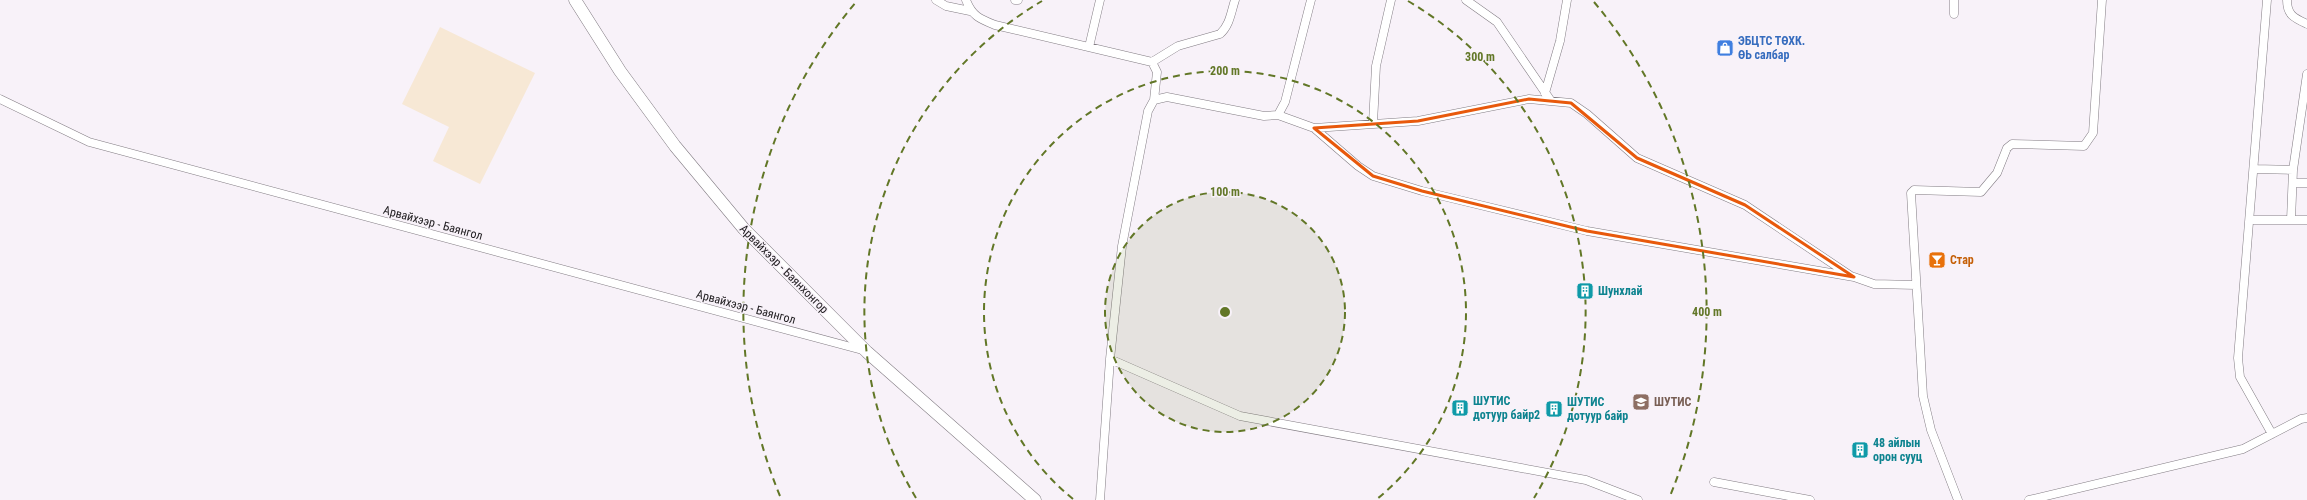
<svg xmlns="http://www.w3.org/2000/svg" width="2307" height="500" font-family="'Roboto Condensed',sans-serif">
	<style>
		.industrial { fill: #f7e8d5 }
		.lines { fill: none; stroke-linecap: round; stroke-linejoin: round }
		.minor-casing { stroke: #827c83; stroke-width: 9 }
		.highway-casing { stroke: #827c83; stroke-width: 13 }
		.minor { stroke: #fff; stroke-width: 8 }
		.highway { stroke: #fff; stroke-width: 12 }
		.marked { fill: none; stroke: #e8590c; stroke-width: 3; stroke-linejoin: round }
		.ring { fill: none; stroke: #627727; stroke-width: 2; stroke-dasharray: 7 5 }
		.labels { text-anchor: middle; dominant-baseline: central; stroke-width: 3; stroke-linejoin: round; paint-order: stroke }
		.shop-label { font-size: 12px; font-weight: bold; fill: #366cbe; stroke: #f8f2f9; text-anchor: start }
		.street-label { font-size: 12px; fill: #232023; stroke: #f8f2f9 }
		.food-label { font-size: 12px; font-weight: bold; fill: #c56008; stroke: #f8f2f9; text-anchor: start }
		.culture-label { font-size: 12px; font-weight: bold; fill: #0d838f; stroke: #f8f2f9; text-anchor: start }
		.education-label { font-size: 12px; font-weight: bold; fill: #785e54; stroke: #f8f2f9; text-anchor: start }
		.centre { fill: #627727; stroke: #f8f2f9; stroke-width: 2 }
		.ring-label { font-size: 12px; text-anchor: middle; font-weight: bold; fill: #627727; stroke: #f8f2f9; stroke-width: 3; stroke-linejoin: round; paint-order: stroke }
	</style>
	<rect width="100%" height="100%" fill="#f8f2f9"/>
	<path class="industrial" d="M 440,27 L 535,73 L 480,184 L 433,161 L 449,127 L 402,104 Z"/>
	<g class="lines">
		<g class="minor-casing">
			<path id="minor" d="M 936,0 L 946,6 L 970,11
				M 966,0 C 972,16 980,19 995,25 L 1152,62 L 1157,72 L 1154,100
				M 1015,0 L 1018,0
				M 1466,0 L 1497,22 L 1551,101
				M 1954,0 L 1954,14
				M 2267,0 L 2238,358 L 2240,377 L 2272,434
				M 2287,0 C 2287,15 2294,18 2307,24
				M 1089,47 L 1100,0
				M 1152,62 L 1178,46 L 1220,34 C 1230,25 1231,12 1235,0
				M 1545,93 L 1560,41 L 1567,0
				M 0,99 L 89,142 L 866,351
				M 1278,115 L 1314,128 L 1358,166 L 1373,176 L 1422,191 L 1587,231 L 1854,277 L 1874,284 L 1916,285
				M 1373,123 L 1376,66 L 1391,0
				M 1314,128 L 1418,121 L 1529,99 L 1571,103 L 1587,114 L 1637,158 L 1745,205 L 1851,276
				M 2254,169 L 2293,170
				M 2293,183 L 2307,183
				M 2250,220 L 2307,220
				M 2291,220 L 2293,170 L 2307,74
				M 1110,359 L 1240,416 L 1586,480 L 1638,500
				M 1714,482 L 1810,500
				M 1100,500 L 1110,359 L 1122,246 L 1148,111 L 1154,100 L 1167,97 L 1264,116 L 1278,115 L 1285,102 L 1311,0
				M 1958,500 L 1931,430 L 1923,396 L 1911,193 L 1914,190 L 1981,192 L 1997,173 L 2007,148 L 2012,144 L 2084,146 L 2093,133 L 2102,0
				M 2029,500 L 2243,449 L 2301,419 L 2307,418"/>
		</g>
		<g class="highway-casing">
			<path id="highway" d="M 575,0 L 620,71 L 675,146 L 744,229 L 867,352 L 1035,500"/>
		</g>
		<use href="#minor" class="minor"/>
		<use href="#highway" class="highway"/>
	</g>
	<path class="marked" d="M 1529,99 L 1571,103 L 1637,158 L 1745,205 L 1854,277 L 1587,231 L 1422,191 L 1373,176 L 1314,128 L 1418,121 Z"/>
	<circle cx="1225" cy="312" r="120" fill="#627727" fill-opacity=".12"/>
	<g class="ring">
		<circle cx="1225" cy="312" r="120"/>
		<path d="M1073 499A241 241 0 1 1 1377 499"/>
		<path d="M916 498A361 361 0 0 1 1042 1M1408 1A361 361 0 0 1 1534 498"/>
		<path d="M780 496A482 482 0 0 1 856 2M1594 2A482 482 0 0 1 1670 496"/>
	</g>
	<defs>
		<g id="shop-square" transform="scale(0.9)"><rect x="-9" y="-9" width="18" height="18" rx="4" fill="#3f7fe0" stroke="#f8f2f9"/><path d="M-5-2.5h2.3a2.7 3.5 0 0 1 5.4 0H5L5.5 6h-11ZM-1.5-2.5h3a1.5 2.3 0 0 0-3 0Z" fill="#fff"/></g>
		<g id="bar-square" transform="scale(0.9)"><rect x="-9" y="-9" width="18" height="18" rx="4" fill="#e8710a" stroke="#f8f2f9"/><path d="M-6-5H6L.8 .8V4.5H3.5V6h-7V4.5H-.8V.8Z" fill="#fff"/></g>
		<g id="building-square" transform="scale(0.9)"><rect x="-9" y="-9" width="18" height="18" rx="4" fill="#0f9aa8" stroke="#f8f2f9"/><path d="M-4-6H4V6H1V3H-1V6H-4ZM-2.5-4.3h1.7v1.8h-1.7ZM.8-4.3h1.7v1.8H.8ZM-2.5-1h1.7V.8h-1.7ZM.8-1h1.7V.8H.8Z" fill="#fff"/></g>
		<g id="university-square" transform="scale(0.9)"><rect x="-9" y="-9" width="18" height="18" rx="4" fill="#8d6e63" stroke="#f8f2f9"/><path d="M0-5L7-2L0 1L-7-2ZM-4 1L0 2.5L4 1V4Q0 6-4 4Z" fill="#fff"/></g>
	</defs>
	<g fill-rule="evenodd">
		<use href="#shop-square" x="1725" y="48"/>
		<use href="#bar-square" x="1937" y="260"/>
		<use href="#building-square" x="1585" y="291"/>
		<use href="#university-square" x="1641" y="402"/>
		<use href="#building-square" x="1460" y="408"/>
		<use href="#building-square" x="1554" y="409"/>
		<use href="#building-square" x="1860" y="450"/>
	</g>
	<g class="labels">
		<g class="shop-label">
			<text x="1738" y="41">ЭБЦТС ТӨХК.<tspan x="1738" dy="14">ӨЬ салбар</tspan></text>
		</g>
		<g class="street-label">
			<text transform="translate(433 223) rotate(15)">Арвайхээр - Баянгол</text>
			<text transform="translate(784 269) rotate(45)">Арвайхээр - Баянхонгор</text>
			<text transform="translate(746 307) rotate(15)">Арвайхээр - Баянгол</text>
		</g>
		<g class="food-label">
			<text x="1950" y="260">Стар</text>
		</g>
		<g class="culture-label">
			<text x="1598" y="291">Шунхлай</text>
			<text x="1473" y="401">ШУТИС<tspan x="1473" dy="14">дотуур байр2</tspan></text>
			<text x="1567" y="402">ШУТИС<tspan x="1567" dy="14">дотуур байр</tspan></text>
			<text x="1873" y="443">48 айлын<tspan x="1873" dy="14">орон сууц</tspan></text>
		</g>
		<g class="education-label">
			<text x="1654" y="402">ШУТИС</text>
		</g>
	</g>
	<circle cx="1225" cy="312" r="6" class="centre"/>
	<g class="ring-label">
		<text x="1480" y="61">300 m</text>
		<text x="1225" y="75">200 m</text>
		<text x="1225" y="196">100 m</text>
		<text x="1707" y="316">400 m</text>
	</g>
</svg>
